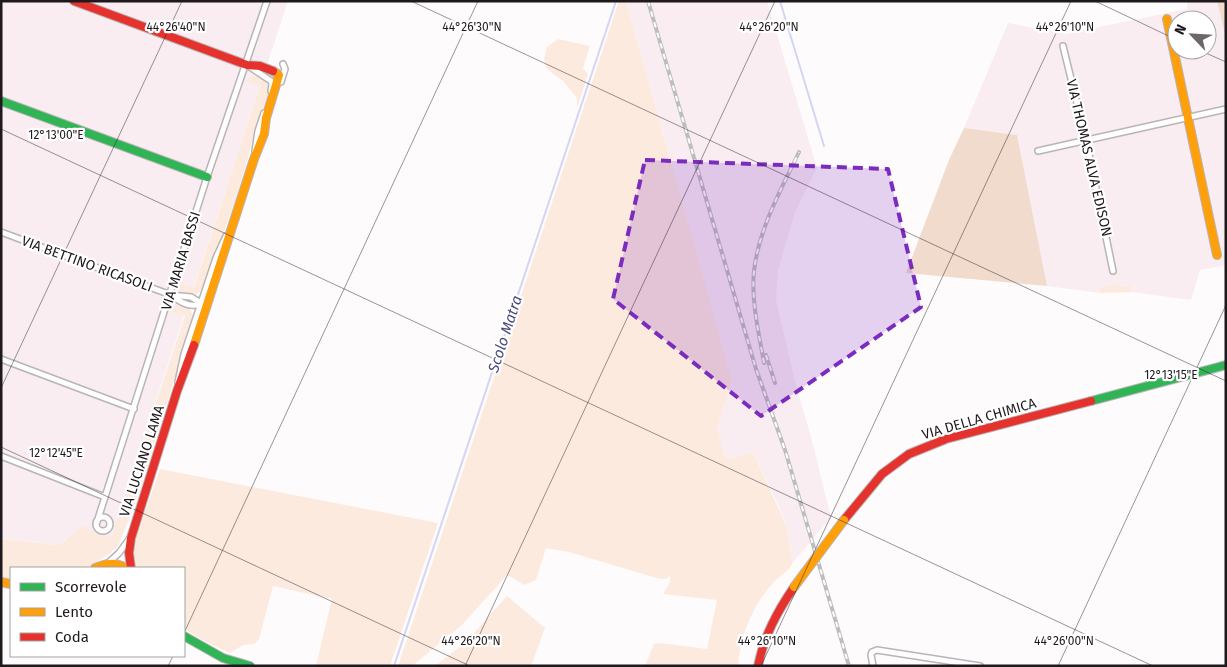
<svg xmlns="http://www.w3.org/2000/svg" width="1227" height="667" font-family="'Fira Sans',sans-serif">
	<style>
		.built { fill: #f9edf2; fill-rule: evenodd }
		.green { fill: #fdeade }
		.forest { fill: #f0dbcd }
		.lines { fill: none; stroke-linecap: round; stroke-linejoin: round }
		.stream { stroke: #d3d6f2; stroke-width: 2 }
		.street-casing { stroke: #b9b5b7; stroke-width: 8 }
		.fast-casing { stroke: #b9b5b7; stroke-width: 10 }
		.slow-casing { stroke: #b9b5b7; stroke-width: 10 }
		.jam-casing { stroke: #b9b5b7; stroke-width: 10 }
		.street { stroke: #fffeff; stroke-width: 5 }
		.fast { stroke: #30b455; stroke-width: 8 }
		.slow { stroke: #ff9f0a; stroke-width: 8 }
		.jam { stroke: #e5322d; stroke-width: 8 }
		.rail-casing { stroke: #bdbdbd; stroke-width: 4 }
		.rail { stroke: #fff; stroke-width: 2; stroke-dasharray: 5.5; stroke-linecap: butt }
		.slow-bridge-casing { stroke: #b9b5b7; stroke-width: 10; stroke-linecap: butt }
		.slow-bridge { stroke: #ff9f0a; stroke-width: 8 }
		.marked { fill: #7b2cbf; fill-opacity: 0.2; stroke: #7b2cbf; stroke-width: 4; stroke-dasharray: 10 6; stroke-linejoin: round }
		.ticks { fill: none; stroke: #1f181c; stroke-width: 1; stroke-opacity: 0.45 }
		.labels { text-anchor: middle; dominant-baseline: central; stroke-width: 4.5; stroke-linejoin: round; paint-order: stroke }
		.street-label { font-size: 14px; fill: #1f181c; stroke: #fff }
		.water-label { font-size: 15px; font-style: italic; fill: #484b80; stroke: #fff }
		.ticks-label { font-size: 12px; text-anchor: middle; fill: #1f181c; stroke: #fff; stroke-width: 4.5; stroke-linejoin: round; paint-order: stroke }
	</style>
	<rect width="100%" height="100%" fill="#fdfbfc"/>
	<path class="built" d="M 1,1 L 288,1 L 111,537 L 68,537 L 59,545 L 1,539 Z
		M 626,1 L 767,1 L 817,168 L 795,212 L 778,270 L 776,300 L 795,382 L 813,444 L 831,518 L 793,562 L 786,525 L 780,509 L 753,452 L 729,459 L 725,456 L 717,429 L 732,380 Z
		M 1187,1 L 1217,1 L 1226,34 L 1226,265 L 1200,270 L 1191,300 L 1132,292 L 1130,284 L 1120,287 L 1119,283 L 1100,288 L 1101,293 L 1047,286 L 1017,135 L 964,128 L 1008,23 L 1065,34 L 1187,9 ZM 1177,20 L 1207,20 L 1207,50 L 1177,50 Z"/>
	<path class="green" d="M 619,1 L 626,1 L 732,380 L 717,429 L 725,456 L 729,459 L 753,452 L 786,525 L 793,562 C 789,572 779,576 772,584 C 752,607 740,636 738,666 L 645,666 L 654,644 L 661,643 L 707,649 L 717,600 L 663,594 L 670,582 L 670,576 L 665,579 L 660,579 L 569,552 L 546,548 L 536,580 L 524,585 L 507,575 L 462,625 L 412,666 L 398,666 Z
		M 558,39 L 590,46 L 583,68 L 588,74 L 577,108 L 577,98 L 563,81 L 547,69 L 544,59 L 547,47 Z
		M 252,76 L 264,78 L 269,85 C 268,99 261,113 257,126 C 245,168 234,209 217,249 C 212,259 206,290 197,294 C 188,298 179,292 178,283 L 194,287 L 260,86 L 245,81 Z
		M 1119,283 L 1120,287 L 1130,284 L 1132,292 L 1101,293 L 1099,288 Z
		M 178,305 L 189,308 L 193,315 L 193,320 L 135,505 L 118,546 L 109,554 L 87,568 L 11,568 L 11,579 L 1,577 L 1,539 L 59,545 L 80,528 L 89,525 L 88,529 L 111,537 L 185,316 L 169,311 Z
		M 160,469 L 438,523 L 390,666 L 316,666 L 332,599 L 273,586 L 259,639 L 254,644 L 243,645 L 230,653 L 210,644 L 184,629 L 184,568 L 137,568 L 132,556 L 134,543 Z
		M 507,596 L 545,628 L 531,666 L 435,666 L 466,642 Z"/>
	<path class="forest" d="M 1217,1 L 1226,1 L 1226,34 L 1225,34 Z
		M 964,128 L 1017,135 L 1047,286 L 906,273 L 949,160 Z"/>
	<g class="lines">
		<path class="stream" d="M 780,1 L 824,146
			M 394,666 L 616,1"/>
		<g class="street-casing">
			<path id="street" d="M 1063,46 L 1086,140 L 1113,271
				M 247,65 L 271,81 L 272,84 L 271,91
				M 281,82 L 285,69 L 283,64
				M 255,151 L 258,131 L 264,113
				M 1038,151 L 1226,109
				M 1,232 L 171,295 L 191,297 L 201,303
				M 171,295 C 180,302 191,309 202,303
				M 1,359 L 134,409
				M 178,382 L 184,354 L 216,258 L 226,236
				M 1,456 L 105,497
				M96 524a7 7 0 1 1 14 0a7 7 0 1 1-14 0Z
				M 97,522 L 207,177 L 267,1
				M 108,563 L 119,553 L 130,538
				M 873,666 L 871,655 L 872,652 L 877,650 L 980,666"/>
		</g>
		<g class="fast-casing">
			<path id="fast" d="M 1,101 L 207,177
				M 1091,401 L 1226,365
				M 184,636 L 223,658 L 250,666"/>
		</g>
		<g class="slow-casing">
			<path id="slow" d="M 1167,19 L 1217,255
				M 194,345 L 254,159 L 264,134 L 266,118 L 279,75 L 273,71
				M 95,568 C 106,563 115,562 126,568
				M 1,582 L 11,584"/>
		</g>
		<g class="jam-casing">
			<path id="jam" d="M 74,1 L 247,65 L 260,66 L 273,71
				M 844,520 L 882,474 L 909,454 L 946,439 L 1091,401
				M 131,568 L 129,553 L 131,538 L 177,391 L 194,345
				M 758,666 C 764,636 777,612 794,587"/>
		</g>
		<use href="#street" class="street"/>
		<use href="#fast" class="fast"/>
		<use href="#slow" class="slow"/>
		<use href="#jam" class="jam"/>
		<g class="rail-casing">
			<path id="rail" d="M 648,1 L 756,369 L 785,450 L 849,666
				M 766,355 L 775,383
				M 764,363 C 759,334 751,301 754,271 C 759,228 781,190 799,152"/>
		</g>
		<use href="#rail" class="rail"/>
		<g class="slow-bridge-casing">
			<path id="slow-bridge" d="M 794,587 L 844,520"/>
		</g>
		<use href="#slow-bridge" class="slow-bridge"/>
	</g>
	<path class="marked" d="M 645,160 L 888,169 L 921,307 L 761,416 L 613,299 Z"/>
	<path class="ticks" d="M 411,1 L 1226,381M 1095,1 L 1177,40M 1199,50 L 1226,62M 1,129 L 1153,666M 1,388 L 182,1M 1,447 L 470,666M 184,633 L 478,1M 168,666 L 173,656M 465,666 L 775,1M 761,666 L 1071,1M 1058,666 L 1226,305"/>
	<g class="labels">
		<g class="street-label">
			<text transform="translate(1089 158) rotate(77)">VIA THOMAS ALVA EDISON</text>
			<text transform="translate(181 261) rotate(-73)">VIA MARIA BASSI</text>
			<text transform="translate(87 264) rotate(20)">VIA BETTINO RICASOLI</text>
			<text transform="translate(979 419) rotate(-16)">VIA DELLA CHIMICA</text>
			<text transform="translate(142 461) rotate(-72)">VIA LUCIANO LAMA</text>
		</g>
		<g class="water-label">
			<text transform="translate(505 334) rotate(-72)">Scolo Matra</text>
		</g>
	</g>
	<g class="ticks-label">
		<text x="176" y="31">44°26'40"N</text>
		<text x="472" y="31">44°26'30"N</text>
		<text x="769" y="31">44°26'20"N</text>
		<text x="1065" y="31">44°26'10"N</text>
		<text x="56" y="139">12°13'00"E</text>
		<text x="1171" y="379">12°13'15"E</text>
		<text x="56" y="457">12°12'45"E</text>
		<text x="471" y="645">44°26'20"N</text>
		<text x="767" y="645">44°26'10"N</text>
		<text x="1064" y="645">44°26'00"N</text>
	</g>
	<rect width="1227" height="667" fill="none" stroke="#1f181c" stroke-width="5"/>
	<rect x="10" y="567" width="175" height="90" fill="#ffffff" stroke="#a5a3a4"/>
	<rect x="20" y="583" width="25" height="8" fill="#30b455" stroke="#a5a3a4"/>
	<text x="55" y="592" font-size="15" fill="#1f181c">Scorrevole</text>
	<rect x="20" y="608" width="25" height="8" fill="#ff9f0a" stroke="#a5a3a4"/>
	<text x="55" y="617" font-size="15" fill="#1f181c">Lento</text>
	<rect x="20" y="633" width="25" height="8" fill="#e5322d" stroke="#a5a3a4"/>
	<text x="55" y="642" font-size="15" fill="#1f181c">Coda</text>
	<g transform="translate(1192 35) rotate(295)"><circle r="24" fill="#ffffff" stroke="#a5a3a4"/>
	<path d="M0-4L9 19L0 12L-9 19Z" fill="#6d676a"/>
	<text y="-8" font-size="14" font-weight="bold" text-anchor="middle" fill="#1f181c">N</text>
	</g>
</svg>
